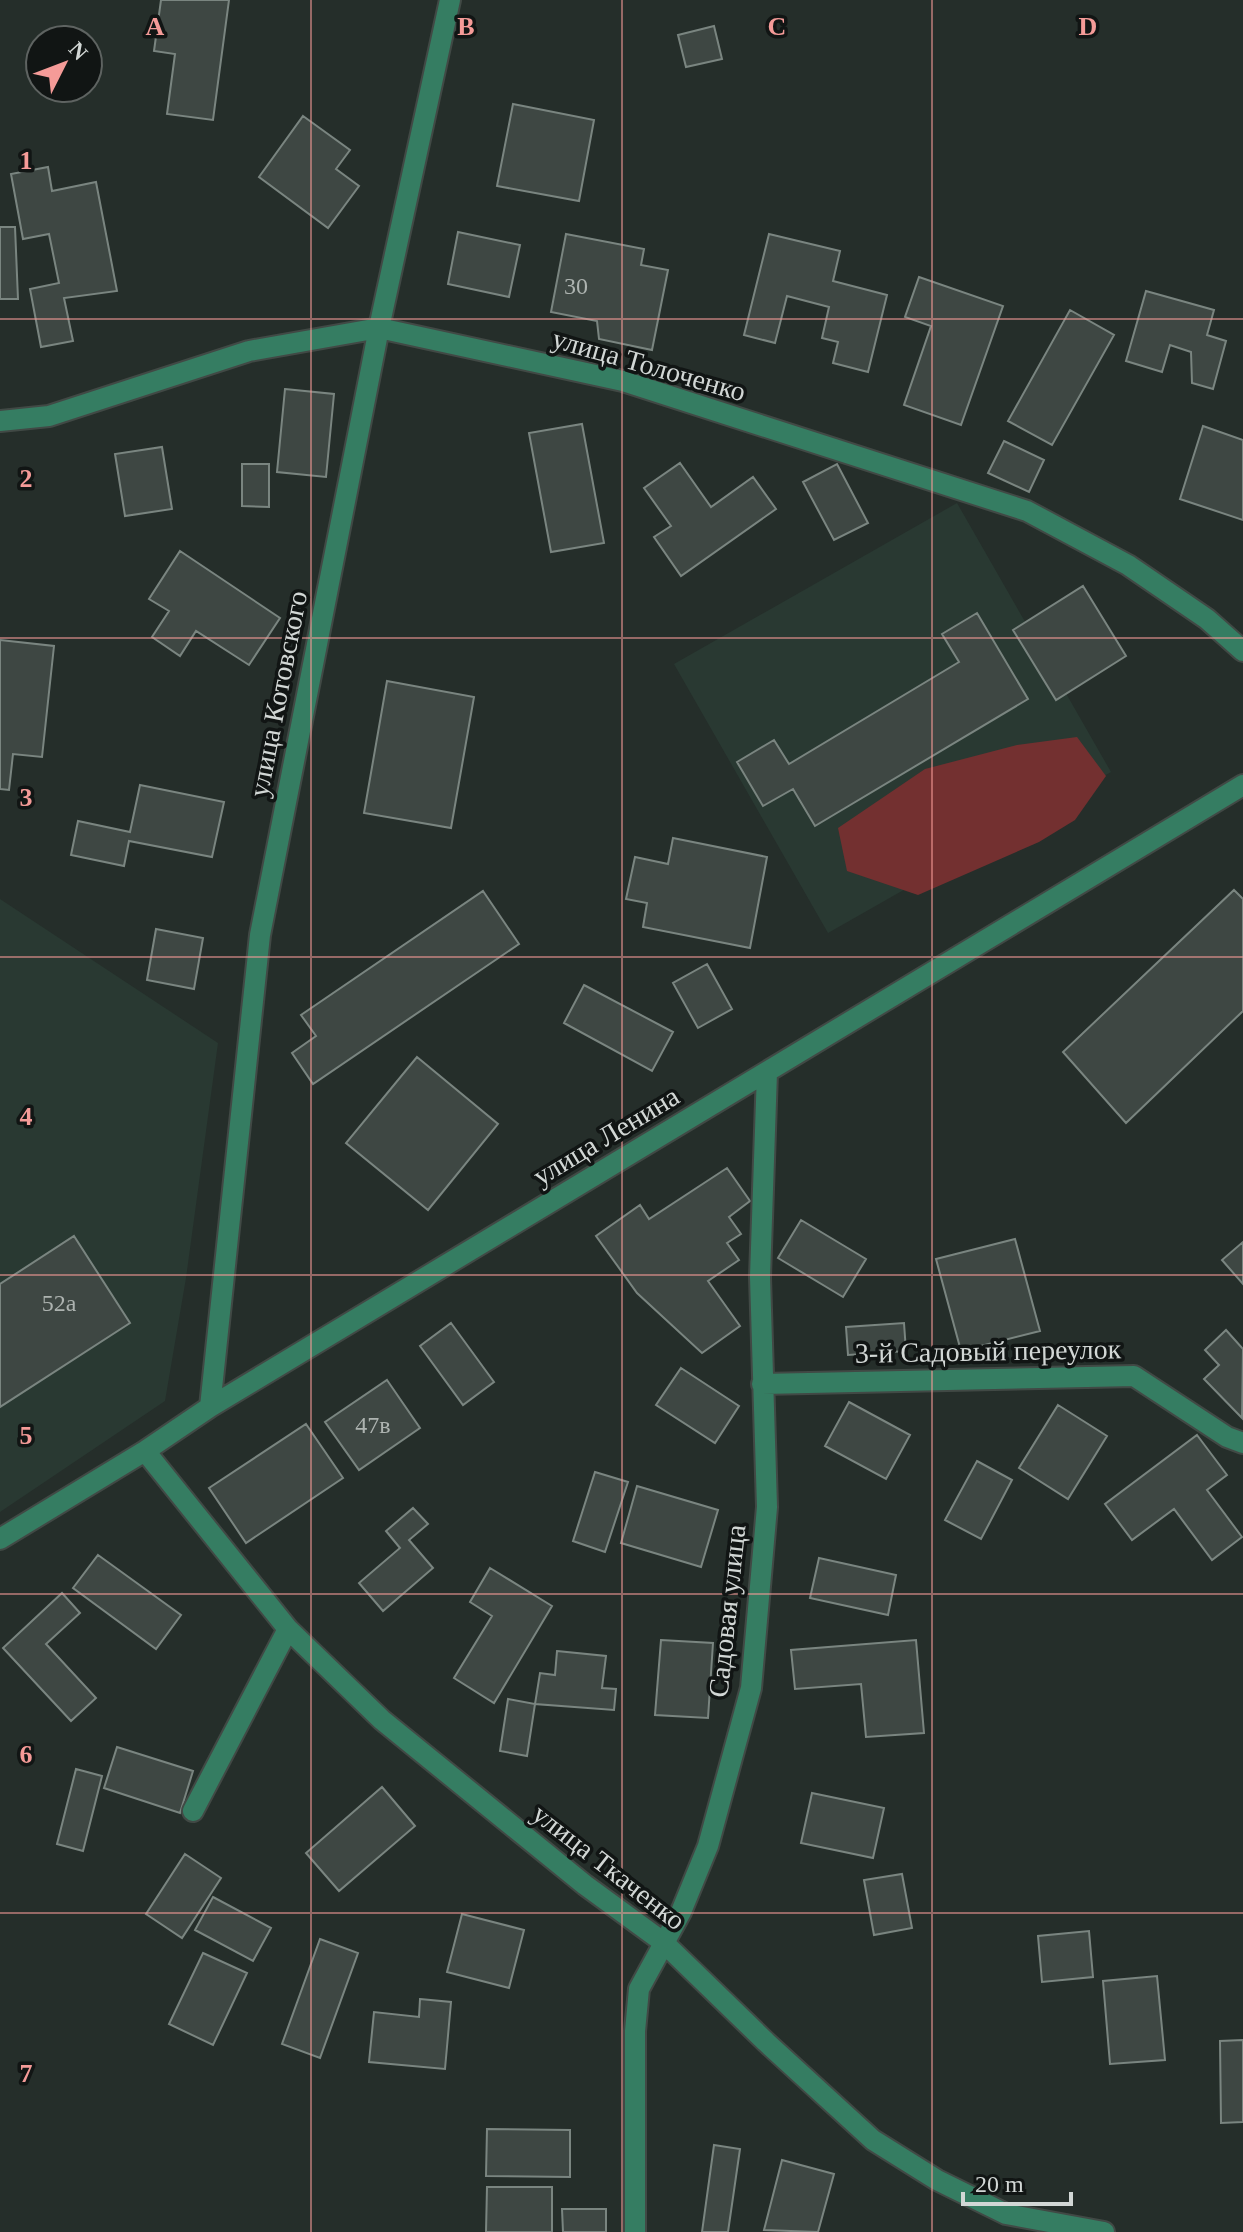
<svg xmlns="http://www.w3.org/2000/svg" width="1243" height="2232" font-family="Georgia,serif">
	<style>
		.built { fill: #293932 }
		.green { fill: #733030 }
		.building { fill: #3e4743; stroke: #7a8580; stroke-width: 2 }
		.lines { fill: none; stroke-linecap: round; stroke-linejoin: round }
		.minor-casing { stroke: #414945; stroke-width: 24 }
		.minor { stroke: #357d62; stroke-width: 20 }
		.grid { fill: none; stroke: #f59b98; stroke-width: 2; stroke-opacity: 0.55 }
		.labels { text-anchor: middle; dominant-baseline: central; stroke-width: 7; stroke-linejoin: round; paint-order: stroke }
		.number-label { font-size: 24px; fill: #adb3b0 }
		.street-label { font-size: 28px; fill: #d2d7d5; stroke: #111514 }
		.grid-label { font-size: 26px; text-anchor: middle; font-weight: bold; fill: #f59b98; stroke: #111514; stroke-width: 7; stroke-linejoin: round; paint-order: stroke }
	</style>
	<rect width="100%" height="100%" fill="#252e2a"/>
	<path class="built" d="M 957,503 L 1111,772 L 828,933 L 674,664 Z
		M 0,899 L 218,1043 L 186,1278 L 165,1401 L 0,1512 Z"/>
	<path class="green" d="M 1077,737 L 1106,776 L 1075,820 L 1039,842 L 918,895 L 847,871 L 838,828 L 925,769 L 1017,745 Z"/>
	<path class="building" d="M 161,0 L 229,0 L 213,120 L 167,114 L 175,54 L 154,51 Z
		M 714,26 L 722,59 L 686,67 L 678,35 Z
		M 513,104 L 594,120 L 579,201 L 497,186 Z
		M 303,116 L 350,150 L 336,169 L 359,186 L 328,228 L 259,177 Z
		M 48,167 L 52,191 L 96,182 L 117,291 L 64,298 L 73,341 L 41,347 L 30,289 L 59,283 L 49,234 L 23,239 L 11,174 Z
		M 0,227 L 15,227 L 18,299 L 0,299 Z
		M 458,232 L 520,245 L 509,297 L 448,284 Z
		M 566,234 L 644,249 L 641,265 L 668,270 L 652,350 L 599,339 L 597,321 L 551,312 Z
		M 769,234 L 840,251 L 833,281 L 887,295 L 868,372 L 833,363 L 838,342 L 822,338 L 829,307 L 787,296 L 775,343 L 744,335 Z
		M 919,277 L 1003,306 L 961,425 L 904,405 L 931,326 L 905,317 Z
		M 1146,291 L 1214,310 L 1207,335 L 1226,341 L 1213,389 L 1192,383 L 1191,352 L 1170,345 L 1162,372 L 1126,361 Z
		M 1070,310 L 1114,335 L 1052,445 L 1008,421 Z
		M 285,389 L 334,394 L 326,477 L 277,472 Z
		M 582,424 L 604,543 L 551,552 L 529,433 Z
		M 1203,426 L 1243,440 L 1243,520 L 1180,499 Z
		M 1004,441 L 1044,460 L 1029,492 L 988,473 Z
		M 162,447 L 172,509 L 125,516 L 115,454 Z
		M 680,463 L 711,507 L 753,477 L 776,509 L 681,576 L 654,537 L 671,526 L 644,488 Z
		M 242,464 L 269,464 L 269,507 L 242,506 Z
		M 837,464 L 868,523 L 834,540 L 803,482 Z
		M 180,551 L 280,618 L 249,665 L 196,631 L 180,656 L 152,637 L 169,611 L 149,599 Z
		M 1083,586 L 1126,656 L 1056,700 L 1013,630 Z
		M 977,613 L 1028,699 L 815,826 L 793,789 L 763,806 L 737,762 L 774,740 L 789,764 L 959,662 L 942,634 Z
		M 0,640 L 54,646 L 42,757 L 13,754 L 9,790 L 0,789 Z
		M 387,681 L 474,697 L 451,828 L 364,813 Z
		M 140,785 L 224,802 L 212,857 L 129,841 L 124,866 L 71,855 L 78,821 L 130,832 Z
		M 673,838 L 767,857 L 750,948 L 643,927 L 647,903 L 626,899 L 635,857 L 668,864 Z
		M 1234,890 L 1243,899 L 1243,1011 L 1126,1123 L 1063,1052 Z
		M 483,891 L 519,944 L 313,1084 L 292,1053 L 316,1036 L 301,1015 Z
		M 156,929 L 203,938 L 194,989 L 147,980 Z
		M 707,964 L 732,1009 L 698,1028 L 673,983 Z
		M 584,985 L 673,1032 L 652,1071 L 564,1023 Z
		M 417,1057 L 498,1124 L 428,1210 L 346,1143 Z
		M 727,1168 L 750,1201 L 729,1217 L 741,1234 L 727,1243 L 739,1260 L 708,1281 L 740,1326 L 702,1353 L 637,1293 L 596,1236 L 640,1205 L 649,1219 Z
		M 801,1220 L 866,1259 L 843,1297 L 778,1258 Z
		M 74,1236 L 130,1323 L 0,1407 L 0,1284 Z
		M 1015,1239 L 1040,1331 L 961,1351 L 936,1259 Z
		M 1243,1242 L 1243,1284 L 1222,1260 Z
		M 451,1323 L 494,1382 L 463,1405 L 420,1346 Z
		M 904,1323 L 906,1351 L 848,1355 L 846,1327 Z
		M 1226,1330 L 1243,1349 L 1242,1418 L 1204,1379 L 1219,1365 L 1205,1350 Z
		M 681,1368 L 739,1406 L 715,1443 L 656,1405 Z
		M 387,1380 L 420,1428 L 359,1470 L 325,1422 Z
		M 849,1402 L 910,1435 L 886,1479 L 825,1446 Z
		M 1058,1405 L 1107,1436 L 1068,1499 L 1019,1468 Z
		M 306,1424 L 343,1478 L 246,1543 L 209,1488 Z
		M 1197,1435 L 1227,1475 L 1207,1490 L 1242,1537 L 1212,1560 L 1174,1509 L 1132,1540 L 1105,1504 Z
		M 977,1461 L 1012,1480 L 981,1539 L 945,1520 Z
		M 595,1472 L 628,1482 L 605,1552 L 573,1541 Z
		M 637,1486 L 718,1510 L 701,1567 L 621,1543 Z
		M 413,1508 L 428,1524 L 409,1540 L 433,1568 L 383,1611 L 359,1583 L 400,1548 L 386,1531 Z
		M 98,1555 L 181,1615 L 156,1649 L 73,1588 Z
		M 819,1558 L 896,1575 L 888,1615 L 810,1598 Z
		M 490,1568 L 552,1606 L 494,1703 L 454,1678 L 492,1616 L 470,1602 Z
		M 62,1593 L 80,1613 L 46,1644 L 96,1698 L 71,1721 L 3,1648 Z
		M 661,1640 L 713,1643 L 708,1718 L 655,1715 Z
		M 916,1640 L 924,1733 L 866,1737 L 861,1684 L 795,1689 L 791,1650 Z
		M 557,1651 L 606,1656 L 602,1688 L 616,1689 L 614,1710 L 535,1704 L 540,1673 L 555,1675 Z
		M 508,1699 L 535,1704 L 527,1756 L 500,1751 Z
		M 117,1747 L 193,1771 L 180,1813 L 104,1788 Z
		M 76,1769 L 102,1776 L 83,1851 L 57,1844 Z
		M 382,1787 L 415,1826 L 339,1891 L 306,1853 Z
		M 812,1793 L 884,1808 L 873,1858 L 801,1843 Z
		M 185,1854 L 221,1878 L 182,1938 L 146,1914 Z
		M 902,1874 L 912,1928 L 874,1935 L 864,1880 Z
		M 213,1897 L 271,1928 L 253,1961 L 195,1930 Z
		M 462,1914 L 524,1930 L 509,1988 L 447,1972 Z
		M 1089,1931 L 1093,1977 L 1042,1982 L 1038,1936 Z
		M 320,1939 L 358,1953 L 320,2058 L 282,2044 Z
		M 203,1953 L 247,1973 L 213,2045 L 169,2024 Z
		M 1157,1976 L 1165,2060 L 1110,2064 L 1103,1981 Z
		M 420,1999 L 451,2002 L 445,2069 L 369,2062 L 374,2012 L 419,2017 Z
		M 1243,2040 L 1243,2122 L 1221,2123 L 1220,2041 Z
		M 487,2129 L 570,2130 L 570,2177 L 486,2176 Z
		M 714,2145 L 740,2149 L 728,2232 L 702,2232 Z
		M 782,2160 L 834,2174 L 818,2232 L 764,2230 Z
		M 487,2187 L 552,2187 L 552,2232 L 486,2232 Z
		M 562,2209 L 606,2209 L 606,2232 L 563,2232 Z"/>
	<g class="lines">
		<g class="minor-casing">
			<path id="minor" d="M 0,421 L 49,416 L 249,351 L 379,328 L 623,381 L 1027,511 L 1128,565 L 1207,619 L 1243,651
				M 762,1384 L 1134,1376 L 1227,1437 L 1243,1443
				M 210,1407 L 260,935 L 379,328 L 450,0
				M 145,1451 L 288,1629 L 382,1720 L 585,1885 L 663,1942 L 766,2042 L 873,2140 L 937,2180 L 1006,2214 L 1104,2232
				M 0,1539 L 145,1451 L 210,1407 L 1243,785
				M 193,1811 L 288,1629
				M 635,2232 L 635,2031 L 639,1989 L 681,1912 L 708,1846 L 751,1688 L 767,1507 L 760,1277 L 767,1072"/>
		</g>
		<use href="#minor" class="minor"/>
	</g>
	<path class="grid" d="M 311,0 L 311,2232M 622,0 L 622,2232M 932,0 L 932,2232M 0,319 L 1243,319M 0,638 L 1243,638M 0,957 L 1243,957M 0,1275 L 1243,1275M 0,1594 L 1243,1594M 0,1913 L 1243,1913"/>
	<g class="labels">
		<g class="number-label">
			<text x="576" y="286">30</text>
			<text x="59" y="1303">52a</text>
			<text x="373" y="1425">47в</text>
		</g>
		<g class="street-label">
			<text transform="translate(649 365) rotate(16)">улица Толоченко</text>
			<text transform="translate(278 694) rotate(-79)">улица Котовского</text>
			<text transform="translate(606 1136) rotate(-31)">улица Ленина</text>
			<text transform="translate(988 1351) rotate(-1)">3-й Садовый переулок</text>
			<text transform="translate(727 1611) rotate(-84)">Садовая улица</text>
			<text transform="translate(609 1867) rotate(38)">улица Ткаченко</text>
		</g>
	</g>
	<g class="grid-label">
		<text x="155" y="35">A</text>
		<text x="466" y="35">B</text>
		<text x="777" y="35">C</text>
		<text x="1088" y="35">D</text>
		<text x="26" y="169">1</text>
		<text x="26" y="487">2</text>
		<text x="26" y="806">3</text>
		<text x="26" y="1125">4</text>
		<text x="26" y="1444">5</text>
		<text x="26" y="1763">6</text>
		<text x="26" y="2082">7</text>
	</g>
	<g transform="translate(64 64) rotate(48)"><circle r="38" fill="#111514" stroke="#5e6361" stroke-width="2"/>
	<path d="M0-6L14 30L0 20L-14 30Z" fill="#f59b98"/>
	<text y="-12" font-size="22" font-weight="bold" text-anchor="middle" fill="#d2d7d5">N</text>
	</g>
	<path d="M963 2192v12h108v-12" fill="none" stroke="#d2d7d5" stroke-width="4"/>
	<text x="975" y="2192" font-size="24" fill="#d2d7d5" stroke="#111514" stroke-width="6" paint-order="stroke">20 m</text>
</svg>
